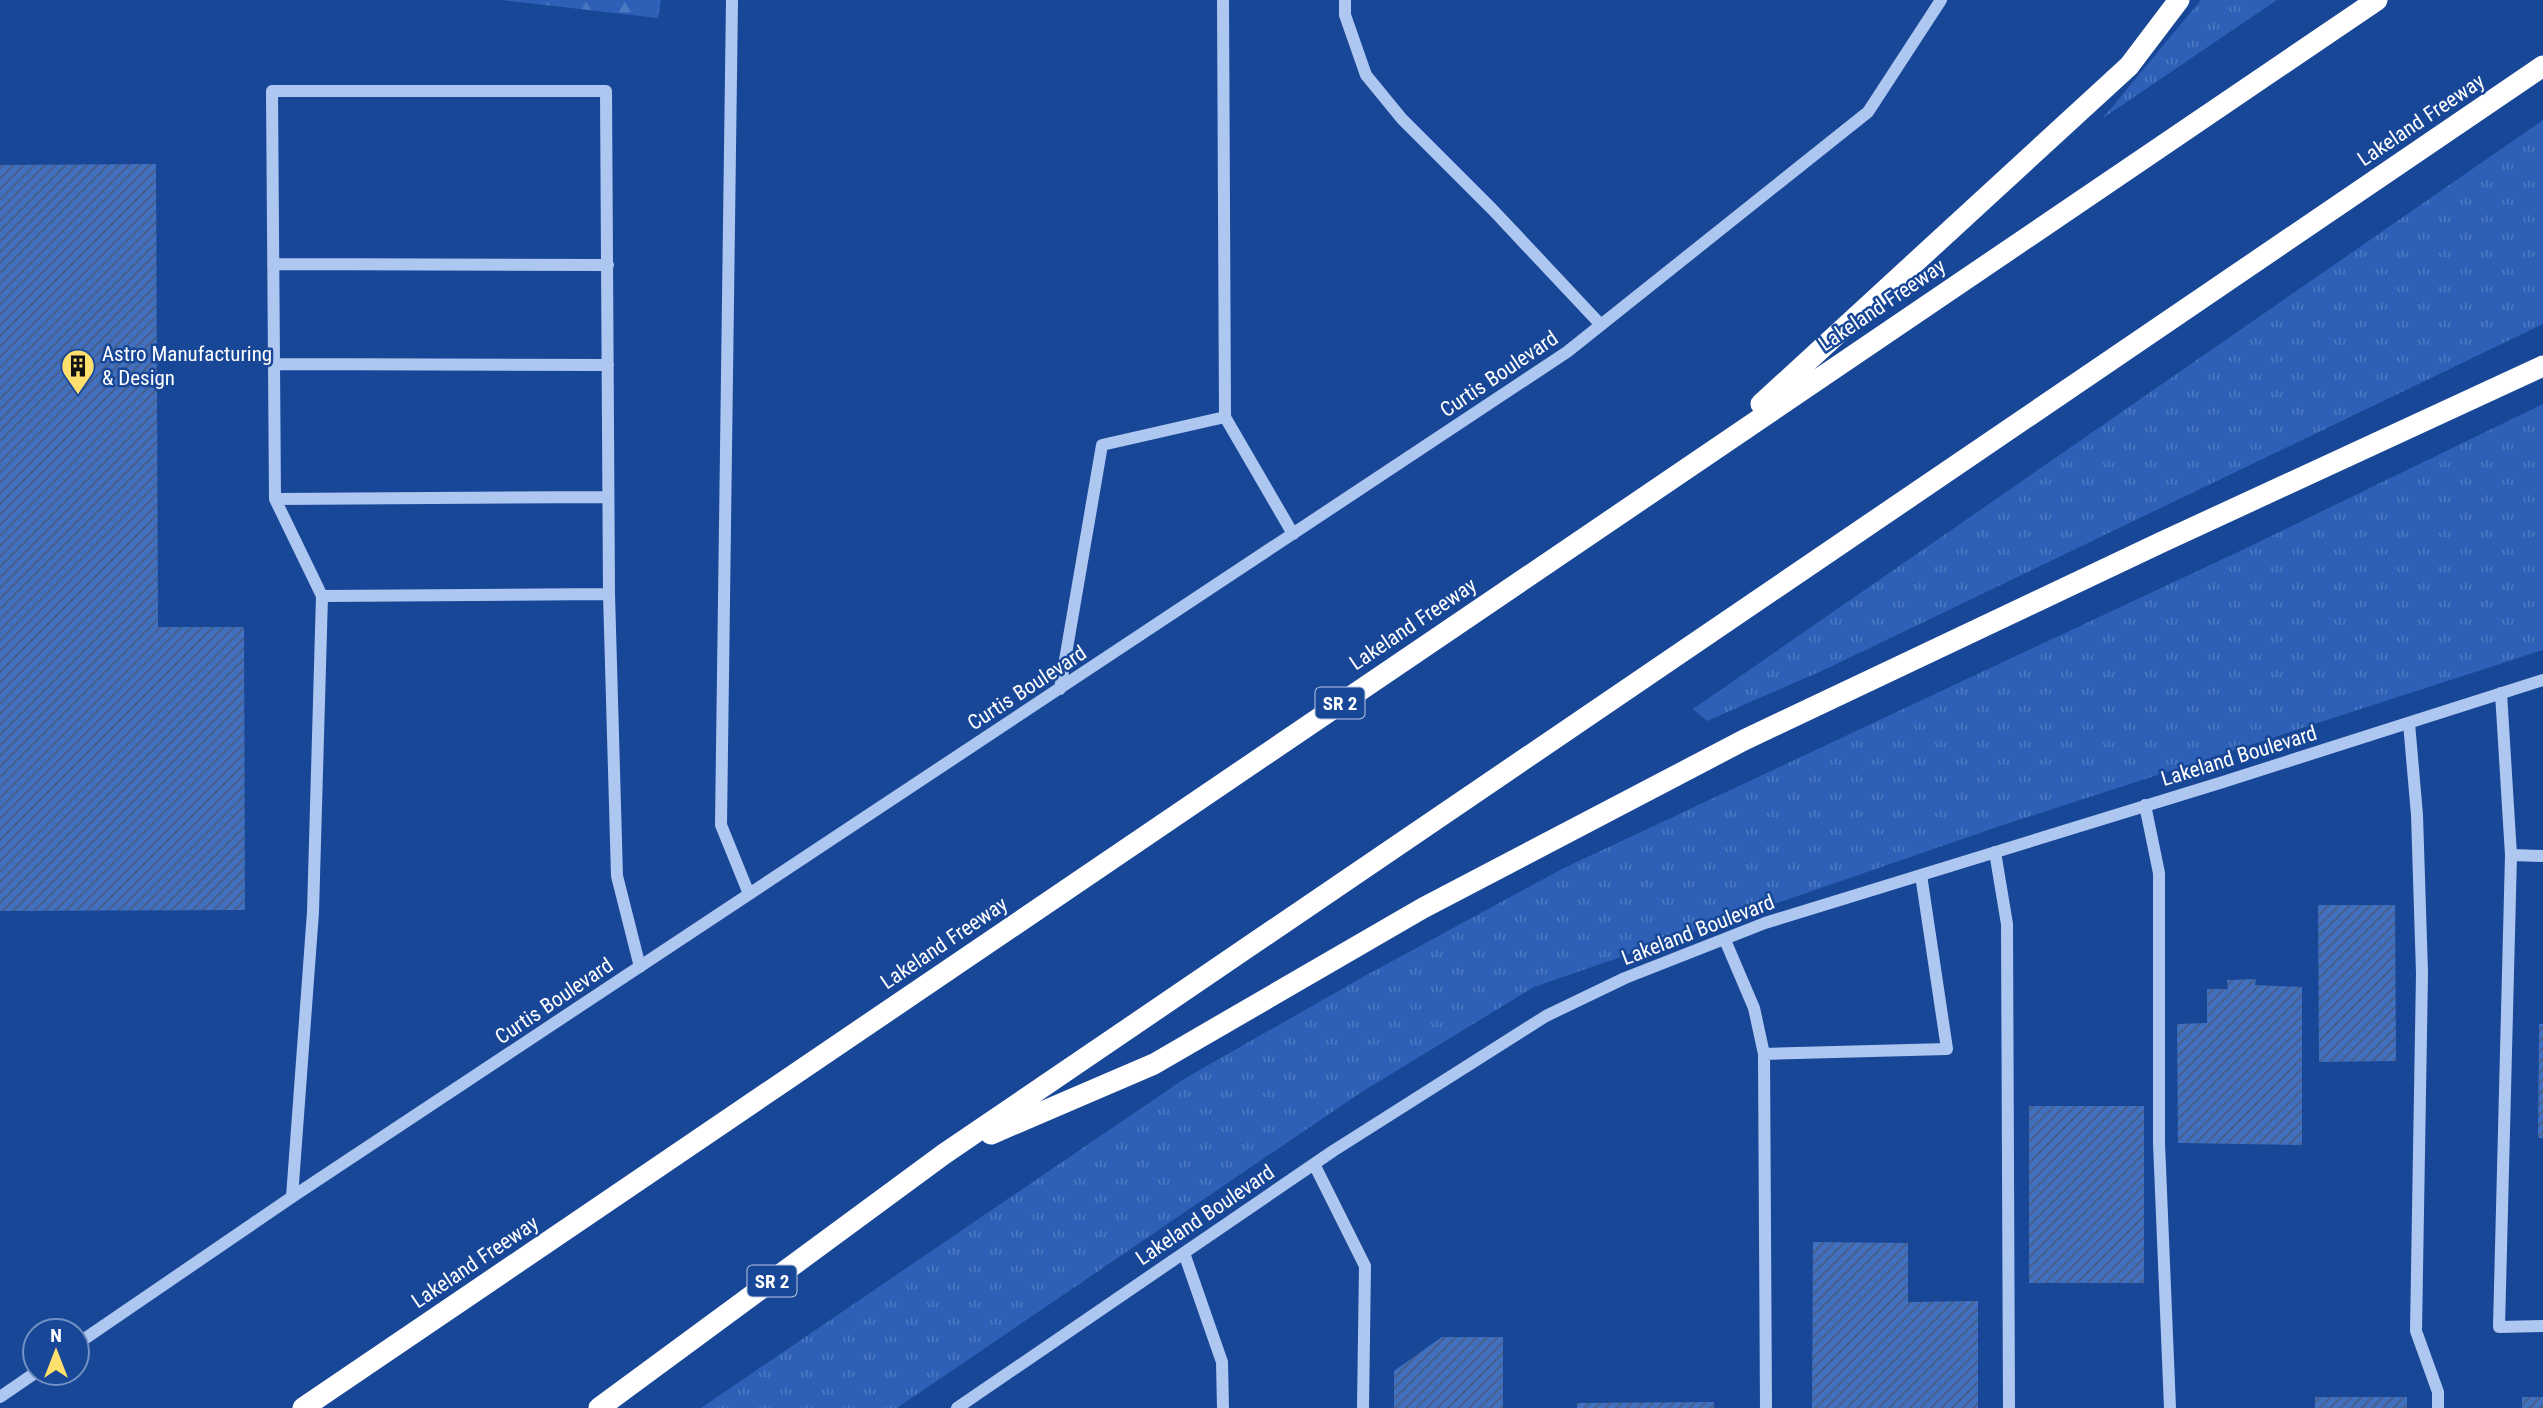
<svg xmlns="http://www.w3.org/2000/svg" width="2543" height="1408" font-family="'Roboto Condensed',sans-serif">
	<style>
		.grass { fill: url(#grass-tufts) }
		.forest { fill: url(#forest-firs) }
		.building { fill: url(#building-hatch) }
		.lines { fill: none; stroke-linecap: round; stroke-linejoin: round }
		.minor { stroke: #adc7f1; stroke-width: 12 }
		.highway { stroke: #fff; stroke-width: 21 }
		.labels { text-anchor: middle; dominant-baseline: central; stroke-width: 5; stroke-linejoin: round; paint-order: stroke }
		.shield { fill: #194798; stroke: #bac8e0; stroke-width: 2 }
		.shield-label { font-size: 19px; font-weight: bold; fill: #fff }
		.street-label { font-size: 21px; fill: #fff; stroke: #194798 }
		.poi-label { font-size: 21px; fill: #fff; stroke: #194798; text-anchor: start }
	</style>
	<defs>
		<pattern id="grass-tufts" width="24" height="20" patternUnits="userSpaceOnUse" patternTransform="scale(1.75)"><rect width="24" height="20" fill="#2d60b6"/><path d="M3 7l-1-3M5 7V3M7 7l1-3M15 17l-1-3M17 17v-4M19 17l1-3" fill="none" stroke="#4c78c1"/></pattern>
		<pattern id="forest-firs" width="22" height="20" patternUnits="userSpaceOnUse" patternTransform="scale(1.75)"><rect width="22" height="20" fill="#2d60b6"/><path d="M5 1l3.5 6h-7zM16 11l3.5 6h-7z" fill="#4c78c1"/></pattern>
		<pattern id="building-hatch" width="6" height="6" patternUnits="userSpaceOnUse" patternTransform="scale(1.75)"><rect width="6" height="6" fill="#4270c0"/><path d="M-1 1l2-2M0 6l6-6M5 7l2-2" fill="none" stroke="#485c80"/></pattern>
	</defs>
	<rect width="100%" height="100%" fill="#194798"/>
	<path class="grass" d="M 2201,0 L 2277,0 L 2103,118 Z
		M 2543,120 L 2543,324 L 1826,669 L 1707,721 L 1693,709 Z
		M 2543,404 L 2543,650 L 2000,826 L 1534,987 L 1360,1093 L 897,1408 L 701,1408 L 1184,1079 L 1363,977 L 1562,869 L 2240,551 Z"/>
	<path class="forest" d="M 501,0 L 661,0 L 658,18 Z"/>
	<path class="building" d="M 156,164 L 158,627 L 244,627 L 245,910 L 0,911 L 0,165 Z
		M 2318,905 L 2395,905 L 2396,1061 L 2319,1062 Z
		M 2256,979 L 2255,985 L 2302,987 L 2302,1145 L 2178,1143 L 2177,1024 L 2207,1023 L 2207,989 L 2228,989 L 2227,980 Z
		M 2539,1024 L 2543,1024 L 2543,1138 L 2538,1138 Z
		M 2029,1106 L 2144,1106 L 2144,1283 L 2029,1283 Z
		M 1813,1242 L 1908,1243 L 1908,1302 L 1978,1301 L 1978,1408 L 1812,1408 Z
		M 1442,1337 L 1503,1337 L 1503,1408 L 1394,1408 L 1394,1371 Z
		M 2315,1397 L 2407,1397 L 2407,1408 L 2315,1408 Z
		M 2522,1397 L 2543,1397 L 2543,1408 L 2522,1408 Z
		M 1714,1402 L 1714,1408 L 1577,1408 L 1577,1403 Z"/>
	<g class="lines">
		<path class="minor" d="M 732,0 L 721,825 L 749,894
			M 1223,0 L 1225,417 L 1293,534
			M 1345,0 L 1345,15 L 1366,75 L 1402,119 L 1493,210 L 1601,325
			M 273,264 L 608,265
			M 274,364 L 608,365
			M 275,499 L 608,497
			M 322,596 L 275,499 L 272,91 L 606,91 L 609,594
			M 1060,689 L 1102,445 L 1225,417
			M 2501,693 L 2511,855 L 2499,1327 L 2543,1326
			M 2409,723 L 2417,815 L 2422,973 L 2416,1331 L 2438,1392 L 2438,1408
			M 2145,805 L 2159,873 L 2159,1143 L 2170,1408
			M 1995,852 L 2007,924 L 2009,1408
			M 2511,855 L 2543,856
			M 1725,940 L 1754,1008 L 1764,1054 L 1766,1408
			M 1764,1054 L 1947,1049 L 1921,875
			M 1314,1164 L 1365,1266 L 1363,1408
			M 292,1197 L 313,912 L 322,596 L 609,594 L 617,876 L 640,967
			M 1184,1253 L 1222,1362 L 1223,1408
			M 77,1344 L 292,1197 L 1567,352 L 1868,112 L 1941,0
			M 0,1397 L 35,1373
			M 957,1408 L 1333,1151 L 1546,1016 L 1625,978 L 1765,923 L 2223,782 L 2543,680"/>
		<path class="highway" d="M 1761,404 L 2129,66 L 2179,0
			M 991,1134 L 1154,1064 L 1423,908 L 1744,740 L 2162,542 L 2543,366
			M 303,1408 L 2377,0
			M 599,1408 L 944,1154 L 2543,66"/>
	</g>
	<defs>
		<g id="building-pin" transform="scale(1.75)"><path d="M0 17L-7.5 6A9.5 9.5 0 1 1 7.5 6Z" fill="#ffdf6d" stroke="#194798"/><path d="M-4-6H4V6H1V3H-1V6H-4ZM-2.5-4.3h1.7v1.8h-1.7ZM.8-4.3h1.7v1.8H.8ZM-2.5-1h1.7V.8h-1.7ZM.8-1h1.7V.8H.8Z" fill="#111"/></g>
	</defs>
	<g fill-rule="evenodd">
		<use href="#building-pin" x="78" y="366"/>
	</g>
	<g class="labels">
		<g class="shield">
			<rect x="1315.5" y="687.5" width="49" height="31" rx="5"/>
			<rect x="747.5" y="1265.5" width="49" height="31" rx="5"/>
		</g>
		<g class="shield-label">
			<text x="1340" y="703">SR 2</text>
			<text x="772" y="1281">SR 2</text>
		</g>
		<g class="street-label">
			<text transform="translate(2421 120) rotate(-34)">Lakeland Freeway</text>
			<text transform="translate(1882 305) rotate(-34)">Lakeland Freeway</text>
			<text transform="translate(1499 374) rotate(-34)">Curtis Boulevard</text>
			<text transform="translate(1413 624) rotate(-34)">Lakeland Freeway</text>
			<text transform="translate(1027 688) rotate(-33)">Curtis Boulevard</text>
			<text transform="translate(2239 756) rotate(-17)">Lakeland Boulevard</text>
			<text transform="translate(1698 930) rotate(-21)">Lakeland Boulevard</text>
			<text transform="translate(944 943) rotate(-34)">Lakeland Freeway</text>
			<text transform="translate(554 1001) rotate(-34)">Curtis Boulevard</text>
			<text transform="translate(1205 1215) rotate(-34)">Lakeland Boulevard</text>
			<text transform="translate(475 1262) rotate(-34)">Lakeland Freeway</text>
		</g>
		<g class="poi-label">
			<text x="102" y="354">Astro Manufacturing<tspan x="102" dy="24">&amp; Design</tspan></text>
		</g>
	</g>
	<g transform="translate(56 1352)"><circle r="33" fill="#194798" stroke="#7591c1" stroke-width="2"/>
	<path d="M0-5L12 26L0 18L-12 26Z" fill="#ffdf6d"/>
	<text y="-10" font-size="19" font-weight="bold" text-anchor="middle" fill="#ffffff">N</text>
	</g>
</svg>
